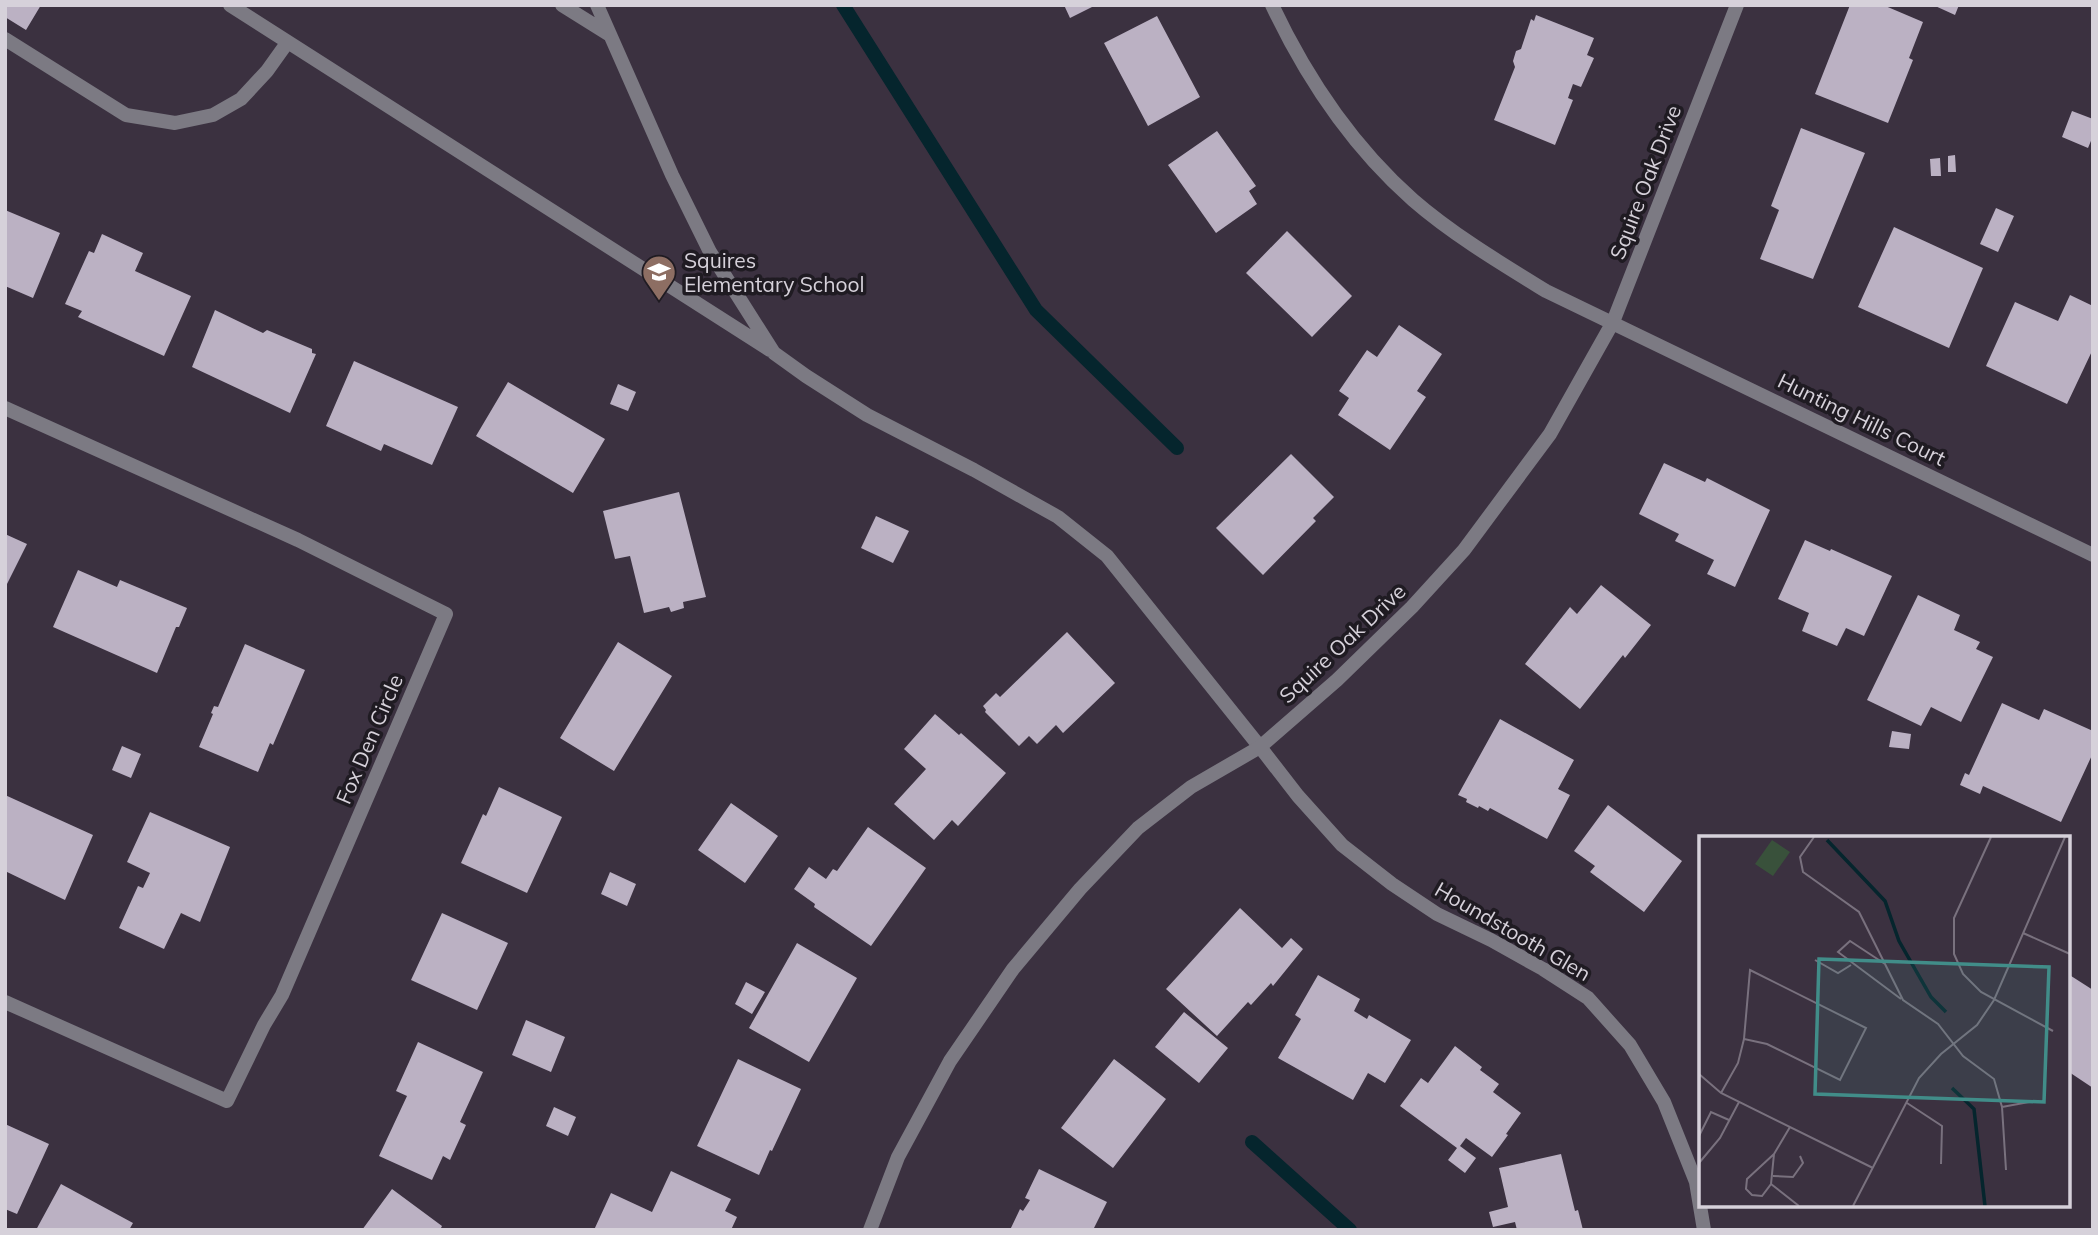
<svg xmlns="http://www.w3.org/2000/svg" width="2098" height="1235" font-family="Mulish,sans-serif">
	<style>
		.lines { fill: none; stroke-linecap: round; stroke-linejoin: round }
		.stream { stroke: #05252d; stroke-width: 14 }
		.building { fill: #bbb1c3 }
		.service { stroke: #7c7a83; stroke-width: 14 }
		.minor { stroke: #7c7a83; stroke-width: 14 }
		.labels { text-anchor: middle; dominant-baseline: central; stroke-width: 7; stroke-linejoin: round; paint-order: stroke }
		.street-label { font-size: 21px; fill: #d6d1da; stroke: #1f1b22 }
		.poi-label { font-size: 21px; fill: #d6d1da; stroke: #1f1b22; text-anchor: start }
		.inset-river { fill: none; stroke: #05252d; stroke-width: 3.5 }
		.inset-road { fill: none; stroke: #79717e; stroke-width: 2 }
		.view { fill: #418d89; fill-opacity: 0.15; stroke: #418d89; stroke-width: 3.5 }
		.inset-edge { fill: none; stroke: #d6d1da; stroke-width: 3.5 }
	</style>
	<rect width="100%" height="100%" fill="#3b3140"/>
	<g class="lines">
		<path class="stream" d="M 843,5 L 1036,310 L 1177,448
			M 1252,1142 L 1350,1230"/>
	</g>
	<path class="building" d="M 5,5 L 41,5 L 26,30 L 5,17 Z
		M 1064,5 L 1096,5 L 1070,18 Z
		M 1850,5 L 1883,5 L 1923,22 L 1909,58 L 1913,60 L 1888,123 L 1815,94 Z
		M 1933,5 L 1959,5 L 1955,15 Z
		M 1536,15 L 1594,38 L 1587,55 L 1594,58 L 1581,87 L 1573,84 L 1568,98 L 1573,100 L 1555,145 L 1494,120 L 1515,67 L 1513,61 L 1516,51 L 1521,49 L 1531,19 L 1534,21 Z
		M 1157,16 L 1200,97 L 1148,126 L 1104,43 Z
		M 2072,111 L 2093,119 L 2093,136 L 2088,148 L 2062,137 Z
		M 1801,128 L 1865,153 L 1813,279 L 1760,259 L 1779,210 L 1771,206 Z
		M 1217,131 L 1256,186 L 1249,191 L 1257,204 L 1216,233 L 1168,165 Z
		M 1955,155 L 1956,172 L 1948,172 L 1948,156 Z
		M 1940,158 L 1941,176 L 1931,176 L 1930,159 Z
		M 1996,208 L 2014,216 L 1998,252 L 1980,244 Z
		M 5,210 L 60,233 L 33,298 L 5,286 Z
		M 1894,227 L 1983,268 L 1949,348 L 1858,307 Z
		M 1287,231 L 1352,296 L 1312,337 L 1246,273 Z
		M 102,234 L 143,253 L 135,271 L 191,296 L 164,356 L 78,317 L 82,311 L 65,304 L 89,251 L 94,253 Z
		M 2070,295 L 2093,306 L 2093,333 L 2091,338 L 2093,339 L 2093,349 L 2067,404 L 1986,366 L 2015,302 L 2058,321 Z
		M 215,310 L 263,333 L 267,330 L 312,349 L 312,353 L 316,354 L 290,413 L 192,367 Z
		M 1399,325 L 1442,354 L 1417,391 L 1426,397 L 1390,450 L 1338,415 L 1349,398 L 1339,391 L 1367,350 L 1377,357 Z
		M 354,361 L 458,407 L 432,465 L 384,444 L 381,451 L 326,426 Z
		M 508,382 L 605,439 L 573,493 L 476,436 Z
		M 618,384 L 636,392 L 628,411 L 610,404 Z
		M 1291,454 L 1334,497 L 1313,518 L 1316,521 L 1263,575 L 1216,528 Z
		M 1664,463 L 1705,482 L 1707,478 L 1770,510 L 1735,587 L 1707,574 L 1714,560 L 1675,541 L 1679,534 L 1639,514 Z
		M 679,492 L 706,597 L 683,602 L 684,608 L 671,612 L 669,607 L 644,613 L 630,556 L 615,559 L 603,511 Z
		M 876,516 L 909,531 L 893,563 L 861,548 Z
		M 5,534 L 27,544 L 5,588 Z
		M 1805,540 L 1830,551 L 1831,549 L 1892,576 L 1864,636 L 1846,628 L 1837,646 L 1802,631 L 1809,613 L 1778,599 Z
		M 78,570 L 117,587 L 120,580 L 187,608 L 179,627 L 176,627 L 157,673 L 53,627 Z
		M 1601,585 L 1651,625 L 1625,658 L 1623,655 L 1580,709 L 1525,664 L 1570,607 L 1577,614 Z
		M 1918,595 L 1960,615 L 1954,630 L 1980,642 L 1976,649 L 1993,657 L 1961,722 L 1931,707 L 1921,726 L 1867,700 Z
		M 1067,632 L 1115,683 L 1063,733 L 1056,725 L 1037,744 L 1029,736 L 1019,746 L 985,712 L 986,710 L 983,706 L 996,693 L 1000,697 Z
		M 618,642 L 672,676 L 614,771 L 560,738 Z
		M 245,644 L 305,670 L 273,745 L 270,743 L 258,772 L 199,747 L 213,714 L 211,713 L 214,706 L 218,707 Z
		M 2002,703 L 2039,720 L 2044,709 L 2093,731 L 2093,753 L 2061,822 L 1983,786 L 1980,794 L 1960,785 L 1965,773 L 1969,775 Z
		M 935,714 L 959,735 L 961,733 L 1006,773 L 958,826 L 952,820 L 934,840 L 894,804 L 926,769 L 904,749 Z
		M 1500,719 L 1574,760 L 1558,789 L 1570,795 L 1547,839 L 1490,808 L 1488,811 L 1479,806 L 1478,808 L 1466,802 L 1467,799 L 1458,795 Z
		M 1892,731 L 1911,734 L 1909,749 L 1889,747 Z
		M 122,746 L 141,754 L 131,778 L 112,770 Z
		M 499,787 L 562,817 L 527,893 L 461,863 L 483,814 L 486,816 Z
		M 5,795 L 93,835 L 65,900 L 5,871 Z
		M 731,803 L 778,836 L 745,883 L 698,850 Z
		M 1608,805 L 1682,861 L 1644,912 L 1590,872 L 1595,866 L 1574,851 Z
		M 150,812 L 230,847 L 200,922 L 181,913 L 164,949 L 119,928 L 138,886 L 143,888 L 150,873 L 127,862 Z
		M 868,827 L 926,868 L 871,946 L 814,907 L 815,904 L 794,889 L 809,867 L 826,879 L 833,869 L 837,871 Z
		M 610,872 L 636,884 L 627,906 L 601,894 Z
		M 1240,908 L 1282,948 L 1291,938 L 1303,949 L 1273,986 L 1271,983 L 1251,1005 L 1248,1002 L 1217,1036 L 1166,989 Z
		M 442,913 L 508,943 L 477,1010 L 411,980 Z
		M 797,943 L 857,978 L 809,1062 L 749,1028 Z
		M 2068,974 L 2093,990 L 2093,1088 L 2069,1072 L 2070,1069 L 2068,1068 Z
		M 1318,975 L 1360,999 L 1354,1011 L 1367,1019 L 1369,1015 L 1411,1040 L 1385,1083 L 1368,1073 L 1353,1100 L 1278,1058 L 1301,1019 L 1295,1015 Z
		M 746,982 L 765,992 L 752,1014 L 735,1004 Z
		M 1184,1012 L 1228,1048 L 1199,1083 L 1155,1047 Z
		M 526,1020 L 565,1037 L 551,1072 L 512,1055 Z
		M 418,1042 L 483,1072 L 460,1122 L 466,1125 L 450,1160 L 443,1156 L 432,1180 L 379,1156 L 407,1096 L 396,1091 Z
		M 1455,1046 L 1482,1067 L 1480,1070 L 1499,1084 L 1493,1092 L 1521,1113 L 1506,1134 L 1508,1135 L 1492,1157 L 1466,1138 L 1460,1146 L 1476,1158 L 1465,1173 L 1448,1160 L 1457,1148 L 1400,1106 L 1421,1078 L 1428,1083 Z
		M 738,1059 L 801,1089 L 772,1151 L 770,1150 L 759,1175 L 697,1146 Z
		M 1114,1059 L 1166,1099 L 1113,1168 L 1061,1128 Z
		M 554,1107 L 576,1117 L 568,1136 L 546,1126 Z
		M 5,1124 L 49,1144 L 17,1214 L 5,1209 Z
		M 1561,1154 L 1575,1211 L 1578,1210 L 1583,1230 L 1517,1230 L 1515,1222 L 1493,1227 L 1489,1212 L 1508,1207 L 1499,1168 Z
		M 1039,1169 L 1107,1202 L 1093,1230 L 1010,1230 L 1020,1209 L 1023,1211 L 1030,1200 L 1025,1198 Z
		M 671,1171 L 731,1199 L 725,1211 L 737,1217 L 731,1230 L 594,1230 L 611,1193 L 652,1212 Z
		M 61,1184 L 133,1223 L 129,1230 L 36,1230 Z
		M 392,1189 L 442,1226 L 440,1230 L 362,1230 Z"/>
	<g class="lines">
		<path class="service" d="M 230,5 L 770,350
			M 562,5 L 610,35
			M 597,5 L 672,175 L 710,252 L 774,353 L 806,376 L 867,415 L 974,470 L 1058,517 L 1107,556 L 1260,747
			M 5,39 L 126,115 L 175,123 L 213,115 L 241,99 L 267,71 L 287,43"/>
		<path class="minor" d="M 1272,5 C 1306,77 1353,147 1413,200 C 1452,234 1502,264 1546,291 L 2093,555
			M 5,408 L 298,540 L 446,614 L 282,995 L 264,1025 L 227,1101 L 5,1002
			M 1260,747 L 1298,796 L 1342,845 L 1392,884 L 1437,914 L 1491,940 L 1543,969 L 1588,998 L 1630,1045 L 1664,1102 L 1696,1182 L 1704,1230
			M 870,1230 L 898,1157 L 950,1061 L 1013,969 L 1080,889 L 1138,828 L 1191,787 L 1260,747 L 1337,680 L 1412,607 L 1464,550 L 1550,434 L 1613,322 L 1737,5"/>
	</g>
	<defs>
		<g id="school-pin" transform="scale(1.75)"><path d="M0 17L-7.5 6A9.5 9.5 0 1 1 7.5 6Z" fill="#8d6e63" stroke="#1f1b22"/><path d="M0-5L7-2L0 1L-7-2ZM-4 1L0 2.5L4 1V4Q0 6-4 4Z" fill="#fff"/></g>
	</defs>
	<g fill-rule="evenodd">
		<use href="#school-pin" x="659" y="272"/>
	</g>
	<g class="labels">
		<g class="street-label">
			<text transform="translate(1645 182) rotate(-69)">Squire Oak Drive</text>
			<text transform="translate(1862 419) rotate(26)">Hunting Hills Court</text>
			<text transform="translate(1342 643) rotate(-43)">Squire Oak Drive</text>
			<text transform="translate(369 739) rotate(-67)">Fox Den Circle</text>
			<text transform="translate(1513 931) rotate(30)">Houndstooth Glen</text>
		</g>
		<g class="poi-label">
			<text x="684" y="260">Squires<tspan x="684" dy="24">Elementary School</tspan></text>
		</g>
	</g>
	<g transform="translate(1699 836)">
		<rect width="371" height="371" fill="#3b3140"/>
		<path d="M 73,4 L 91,16 L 74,40 L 56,28 Z" fill="#39513b"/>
		<path class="inset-river" d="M 128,4 L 186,65 L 200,105 L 232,161 L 247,176M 253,252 L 275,273 L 286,370"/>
		<path class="inset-road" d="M 115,1 L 101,21 L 104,36 L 160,76 L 204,164 L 239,188 L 264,220 L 295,243 L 303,271 L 307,334M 292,1 L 255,82 L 255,118 L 264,138 L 282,156 L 354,195M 324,97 L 371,118M 116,124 L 139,137 L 152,129M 186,128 L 151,105 L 139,116 L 202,163M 51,134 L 167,192 L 141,244 L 68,208 L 45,203 ZM 0,238 L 22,257 L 174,332M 22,257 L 39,227 L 45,203M 208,267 L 243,290 L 242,328M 303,271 L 330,266M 0,300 L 12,276 L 30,284M 75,318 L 48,343 L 47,353 L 53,359 L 63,360 L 72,348 L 75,318 L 91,291M 0,327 L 21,302 L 40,266M 74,340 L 94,341 L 104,327 L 101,320M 72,348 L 100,370M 154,370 L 220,242 L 242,218 L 278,189 L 295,164 L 366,1"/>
		<path class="view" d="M 120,123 L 350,131 L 345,266 L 116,258 Z"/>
		<rect width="371" height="371" class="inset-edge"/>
	</g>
	<rect width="2098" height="1235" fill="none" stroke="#d6d1da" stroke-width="14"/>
</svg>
